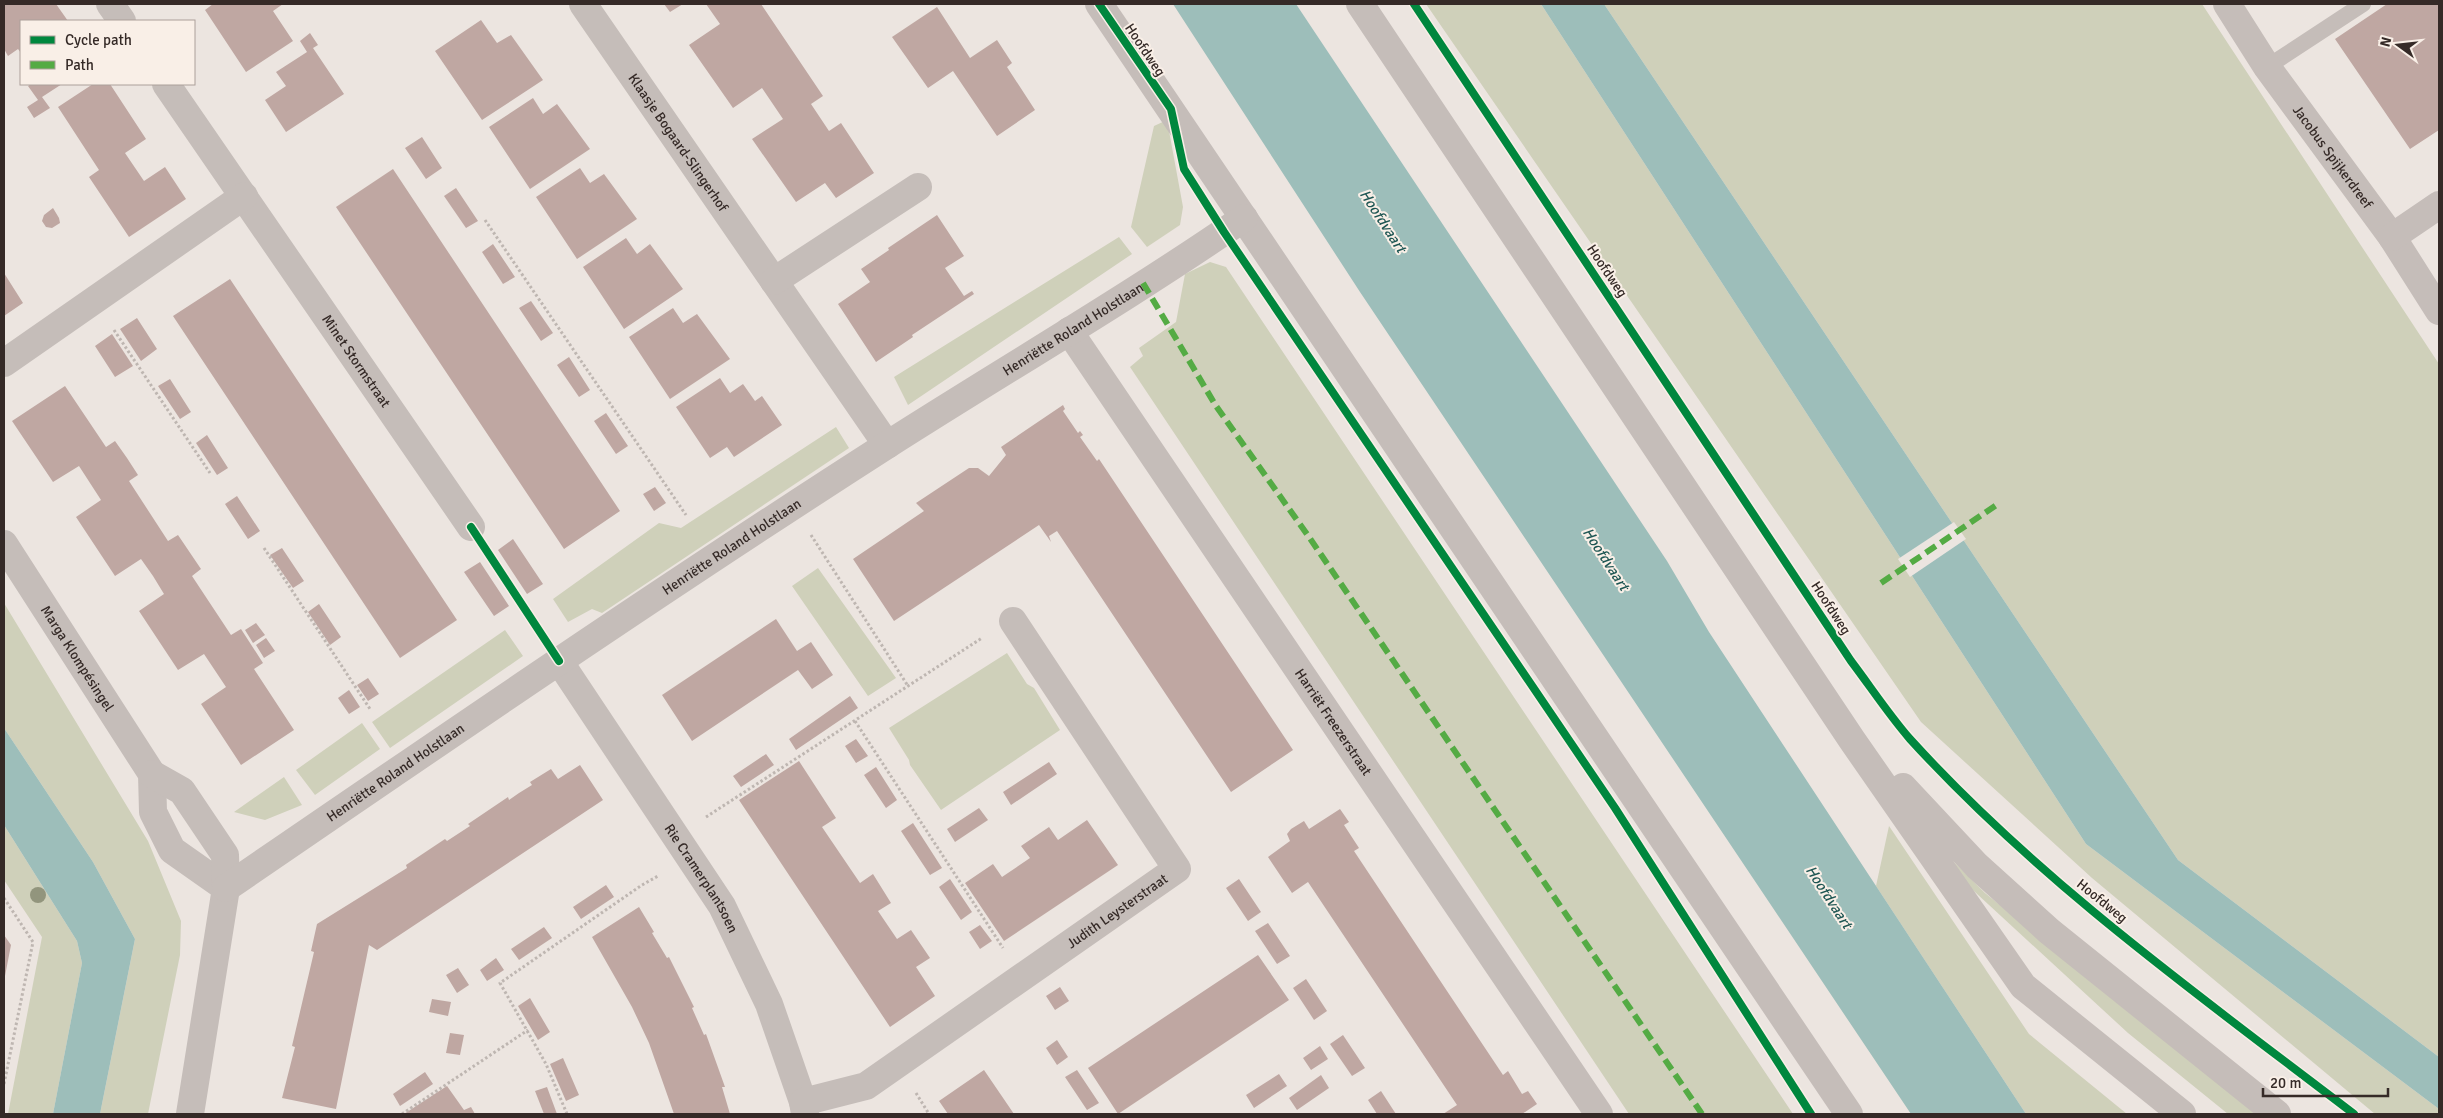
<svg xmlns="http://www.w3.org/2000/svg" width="2443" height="1118" font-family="Signika,sans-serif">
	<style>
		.green { fill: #cfd0ba }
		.water { fill: #9dbeba }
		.pier { fill: #ece5e0 }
		.building { fill: #bfa7a2 }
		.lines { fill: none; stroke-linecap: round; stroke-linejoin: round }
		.path { stroke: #beb6b1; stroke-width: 3; stroke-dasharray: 2.5 2.5; stroke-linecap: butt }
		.service { stroke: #c5bdb9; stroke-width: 16 }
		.minor { stroke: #c5bdb9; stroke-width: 28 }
		.tertiary { stroke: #c5bdb9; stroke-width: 28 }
		.quiet { stroke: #54ab44; stroke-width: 6; stroke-dasharray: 12 6; stroke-linecap: butt }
		.cycleway-casing { stroke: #f9efe7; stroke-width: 11 }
		.cycleway { stroke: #00873e; stroke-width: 8 }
		.tree { fill: #92957d }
		.labels { text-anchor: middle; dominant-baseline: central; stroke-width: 4; stroke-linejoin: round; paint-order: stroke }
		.street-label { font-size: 14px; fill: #352a27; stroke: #f9efe7 }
		.water-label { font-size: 15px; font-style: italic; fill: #1e5653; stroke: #f9efe7 }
	</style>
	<rect width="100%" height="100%" fill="#ece5e0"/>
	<path class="green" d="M 1426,4 L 1541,4 L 2086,844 L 2439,1109 L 2439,1114 L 2375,1114 L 2092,878 L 1921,722 Z
		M 1604,4 L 2202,4 L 2439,364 L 2439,1057 L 2178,860 Z
		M 1167,120 L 1183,207 L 1180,225 L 1147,247 L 1131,227 L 1154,126 Z
		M 1119,237 L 1132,254 L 908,405 L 894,377 Z
		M 1210,262 L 1226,267 L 1793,1114 L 1629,1114 L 1130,367 L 1143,356 L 1139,348 L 1176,322 L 1185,274 Z
		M 836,427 L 849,448 L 602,613 L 592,609 L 568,622 L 553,599 L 659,523 L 681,528 Z
		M 818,568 L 896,678 L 868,696 L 792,586 Z
		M 4,603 L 148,841 L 181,921 L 180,955 L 148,1114 L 100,1114 L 135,939 L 93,862 L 4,728 Z
		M 505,630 L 523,656 L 390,748 L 372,722 Z
		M 1007,653 L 1027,684 L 1034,688 L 1060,730 L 941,810 L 910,765 L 909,760 L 889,728 Z
		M 362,723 L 380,749 L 315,795 L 296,770 Z
		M 284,777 L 302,805 L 265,820 L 234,812 Z
		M 4,825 L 77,941 L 82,963 L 53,1114 L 8,1114 L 42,937 L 4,880 Z
		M 1889,826 L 2029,1034 L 2127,1114 L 2026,1114 L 1876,886 Z
		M 1950,858 L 1985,893 L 2259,1114 L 2228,1114 L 2128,1033 L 1950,869 Z"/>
	<path class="water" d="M 1173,4 L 1296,4 L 1667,561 L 1709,632 L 2026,1114 L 1911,1114 L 1360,292 Z
		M 1541,4 L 1604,4 L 2178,860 L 2439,1057 L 2439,1109 L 2086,844 Z
		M 4,728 L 93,862 L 135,939 L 100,1114 L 53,1114 L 82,963 L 77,941 L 4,825 Z"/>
	<path class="pier" d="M 1954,522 L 1966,539 L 1910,577 L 1898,559 Z"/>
	<path class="building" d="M 4,4 L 56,4 L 68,21 L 21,21 L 21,53 L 18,49 L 8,56 L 4,49 Z
		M 213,4 L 283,4 L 273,11 L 293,41 L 246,72 L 205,10 Z
		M 664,4 L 683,4 L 670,12 Z
		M 706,4 L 761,4 L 823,96 L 811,104 L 829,131 L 841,123 L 874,173 L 836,198 L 825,183 L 796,202 L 752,139 L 783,119 L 762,88 L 733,108 L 689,45 L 720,24 Z
		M 2387,4 L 2439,4 L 2439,130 L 2410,149 L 2335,39 Z
		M 937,7 L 970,58 L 997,40 L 1012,63 L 1007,67 L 1035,110 L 997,136 L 953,71 L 928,88 L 892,37 Z
		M 481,20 L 497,43 L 511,35 L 543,80 L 482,120 L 435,51 Z
		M 310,33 L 318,45 L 313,48 L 344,94 L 286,132 L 265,100 L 286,86 L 276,72 L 307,52 L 300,41 Z
		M 31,84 L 62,84 L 42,97 L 50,108 L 34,118 L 27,107 L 38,100 L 28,86 Z
		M 93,84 L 110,84 L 146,139 L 125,153 L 144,181 L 165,167 L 186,199 L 129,237 L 89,177 L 99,170 L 58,107 Z
		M 533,98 L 543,114 L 557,104 L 590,149 L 530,189 L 489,127 Z
		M 422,137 L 442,168 L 426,179 L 405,148 Z
		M 580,168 L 590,183 L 604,174 L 637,219 L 577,259 L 536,197 Z
		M 393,169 L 620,511 L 564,549 L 336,207 Z
		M 456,188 L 478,221 L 466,228 L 444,196 Z
		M 53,208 L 59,218 L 60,223 L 52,228 L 46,227 L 42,221 L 44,215 Z
		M 937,215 L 964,256 L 945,268 L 964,296 L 972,291 L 974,294 L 912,335 L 913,337 L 876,362 L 838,304 L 870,282 L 861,269 L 889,250 L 888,248 Z
		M 626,238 L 637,254 L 650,244 L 683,289 L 624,329 L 583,267 Z
		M 493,244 L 515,277 L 503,284 L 482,252 Z
		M 4,273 L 23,303 L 4,316 Z
		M 230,279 L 457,620 L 400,658 L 173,316 Z
		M 531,301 L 553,333 L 541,341 L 519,308 Z
		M 673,308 L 683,323 L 697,314 L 730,359 L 670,399 L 629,337 Z
		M 137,318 L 157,349 L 141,361 L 120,329 Z
		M 112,334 L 133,366 L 115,377 L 95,346 Z
		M 569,357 L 590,390 L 579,397 L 557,365 Z
		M 720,378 L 730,393 L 743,384 L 755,401 L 762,396 L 782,425 L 734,457 L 727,447 L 710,458 L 676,407 Z
		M 170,379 L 191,412 L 180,419 L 158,386 Z
		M 65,386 L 106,447 L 115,441 L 127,458 L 138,475 L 129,481 L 168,541 L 178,535 L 201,569 L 192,576 L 231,635 L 241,629 L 263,663 L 254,669 L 294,730 L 241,765 L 201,704 L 226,687 L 204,654 L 178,670 L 139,611 L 164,594 L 153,576 L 141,559 L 115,576 L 76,517 L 101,500 L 79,466 L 53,482 L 12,421 Z
		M 1063,405 L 1065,409 L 1063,411 L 1078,433 L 1080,431 L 1083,435 L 1080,437 L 1097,461 L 1099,459 L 1293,750 L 1231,792 L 1057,531 L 1049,536 L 1051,542 L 1039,525 L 894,621 L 853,559 L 924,511 L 916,503 L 969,468 L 978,468 L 989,476 L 1006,455 L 1001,447 Z
		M 606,413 L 628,446 L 616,454 L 594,421 Z
		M 207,435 L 228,468 L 217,475 L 196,443 Z
		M 655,487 L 666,503 L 654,511 L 643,494 Z
		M 237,496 L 260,531 L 248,539 L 225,504 Z
		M 513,539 L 543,584 L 527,594 L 498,550 Z
		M 282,548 L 304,581 L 293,588 L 270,555 Z
		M 480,562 L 509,606 L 494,616 L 464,572 Z
		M 319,604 L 341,637 L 330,645 L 308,612 Z
		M 776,619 L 797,651 L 811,642 L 833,675 L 812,689 L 798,670 L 692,741 L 662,695 Z
		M 256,623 L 265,635 L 253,643 L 245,630 Z
		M 266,638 L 275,651 L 264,658 L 256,645 Z
		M 368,678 L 379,694 L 368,701 L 357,685 Z
		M 349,690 L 360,707 L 349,714 L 338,698 Z
		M 850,696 L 858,708 L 796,750 L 789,739 Z
		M 856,739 L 868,756 L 856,763 L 845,746 Z
		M 766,754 L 774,765 L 741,787 L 733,776 Z
		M 799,761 L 836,818 L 822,827 L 860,883 L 873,874 L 891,903 L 878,911 L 897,939 L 911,930 L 930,958 L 916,967 L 935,996 L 890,1027 L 739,800 Z
		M 1049,762 L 1057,774 L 1011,805 L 1003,792 Z
		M 580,765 L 603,800 L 377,950 L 369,945 L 336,1109 L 282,1098 L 295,1047 L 292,1046 L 314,952 L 311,951 L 317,924 L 407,868 L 406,865 L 445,839 L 447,841 L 470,826 L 468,824 L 508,797 L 509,800 L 519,793 L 532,785 L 530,782 L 551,769 L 558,779 Z
		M 876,767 L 897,800 L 886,808 L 864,775 Z
		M 979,808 L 988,820 L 955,842 L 947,829 Z
		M 1340,809 L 1349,822 L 1344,825 L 1359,848 L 1354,851 L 1447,991 L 1503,1075 L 1508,1071 L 1522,1094 L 1528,1091 L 1537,1104 L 1522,1114 L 1443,1114 L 1457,1105 L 1308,882 L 1292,893 L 1268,857 L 1290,841 L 1287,834 L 1291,829 L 1304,821 L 1309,829 Z
		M 1087,820 L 1118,865 L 1004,941 L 965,883 L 993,864 L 1002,877 L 1030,858 L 1021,846 L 1049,827 L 1058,840 Z
		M 913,823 L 942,868 L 930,875 L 901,831 Z
		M 950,879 L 972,912 L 961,920 L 939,887 Z
		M 1239,879 L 1261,912 L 1248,921 L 1226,888 Z
		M 606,885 L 614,897 L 581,919 L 573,907 Z
		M 639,907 L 654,932 L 652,933 L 667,958 L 669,957 L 694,1007 L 692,1008 L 704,1035 L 706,1034 L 725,1087 L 722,1087 L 730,1114 L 674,1114 L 649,1043 L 632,1007 L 592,937 Z
		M 1268,923 L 1290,956 L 1277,964 L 1255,931 Z
		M 980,925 L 992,941 L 980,949 L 969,932 Z
		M 544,927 L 552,938 L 519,960 L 511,949 Z
		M 4,935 L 11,945 L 5,976 L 4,976 Z
		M 1258,955 L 1289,1000 L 1118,1114 L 1088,1068 Z
		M 496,958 L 504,970 L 487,981 L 480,970 Z
		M 458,968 L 469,985 L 457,993 L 446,975 Z
		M 1306,979 L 1327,1011 L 1314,1020 L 1293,988 Z
		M 1060,987 L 1069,1001 L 1055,1010 L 1046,996 Z
		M 530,998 L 550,1032 L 538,1040 L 518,1006 Z
		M 432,999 L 451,1002 L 448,1016 L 429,1012 Z
		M 450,1033 L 464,1035 L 460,1055 L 446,1053 Z
		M 1343,1035 L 1365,1068 L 1352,1076 L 1330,1044 Z
		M 1057,1040 L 1068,1057 L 1057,1065 L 1046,1048 Z
		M 1320,1046 L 1328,1059 L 1311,1070 L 1303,1058 Z
		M 563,1058 L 579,1095 L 566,1101 L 550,1064 Z
		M 984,1070 L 1014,1114 L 948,1114 L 939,1101 Z
		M 1077,1070 L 1099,1103 L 1087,1110 L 1065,1077 Z
		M 425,1072 L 433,1084 L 400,1106 L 393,1094 Z
		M 1279,1074 L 1287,1086 L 1254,1108 L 1246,1095 Z
		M 1321,1075 L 1329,1088 L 1297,1110 L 1289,1098 Z
		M 447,1086 L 464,1110 L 471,1107 L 475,1114 L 404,1114 Z
		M 547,1087 L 557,1114 L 544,1114 L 535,1091 Z
		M 1381,1091 L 1392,1108 L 1396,1114 L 1377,1114 L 1368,1100 Z"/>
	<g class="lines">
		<path class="path" d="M 485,220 L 686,515
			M 114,330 L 210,473
			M 811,535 L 908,686
			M 264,548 L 370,709
			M 855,721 L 1003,948
			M 706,817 L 982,638
			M 4,898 L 33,942 L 4,1084
			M 916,1093 L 929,1114
			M 402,1114 L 528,1030
			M 567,1114 L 546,1064 L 500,983 L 642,885 L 658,876"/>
		<path class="service" d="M 2267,67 L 2363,4"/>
		<g class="minor">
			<path d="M 110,4 L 122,21"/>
			<path id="s1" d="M 583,4 L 887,445"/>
			<path d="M 1099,4 L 1849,1114"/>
			<path id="s2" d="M 2227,4 L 2267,67 L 2392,237 L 2439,311"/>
			<path id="s3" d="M 166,84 L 471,527"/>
			<path d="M 2392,237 L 2439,205"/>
			<path d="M 774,281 L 918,187"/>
			<path id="s4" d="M 1069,331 L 1599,1114"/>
			<path d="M 4,363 L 244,196"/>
			<path id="s5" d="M 4,544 L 152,774 L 153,812 L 172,850 L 226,888 L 190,1114"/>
			<path id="s6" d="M 559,661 L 722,906 L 769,1004 L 803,1102 L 805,1114"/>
			<path d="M 152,774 L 182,791 L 225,855 L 226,888"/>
			<path id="s7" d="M 226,888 C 445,738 664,588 887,445 C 1006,369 1128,298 1244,218"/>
			<path id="s8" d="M 803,1102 L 866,1086 L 1177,869 L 1013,621"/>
		</g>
		<path class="tertiary" d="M 1360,4 L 1852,740 L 2023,986 L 2182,1114
			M 1903,787 L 1977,866 L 2049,931 L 2277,1114"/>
		<path class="quiet" d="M 1143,283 L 1216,406 L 1309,537 L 1702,1114
			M 1881,583 L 1998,504"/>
		<g class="cycleway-casing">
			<path id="cycleway" d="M 1099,4 L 1171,109 L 1184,169 L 1224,232 L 1615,808 L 1811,1114
				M 1414,4 L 1851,661 C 1870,686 1889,715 1910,739 C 2040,882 2201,997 2354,1114
				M 471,527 L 559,661"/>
		</g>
		<use href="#cycleway" class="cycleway"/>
	</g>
	<circle class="tree" cx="38" cy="895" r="8"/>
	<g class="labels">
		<g class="street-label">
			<text transform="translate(1145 50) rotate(56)">Hoofdweg</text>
			<text stroke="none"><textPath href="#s1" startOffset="168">Klaasje Bogaard-Slingerhof</textPath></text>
			<text stroke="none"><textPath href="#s2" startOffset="186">Jacobus Spijkerdreef</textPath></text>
			<text transform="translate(1607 271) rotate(56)">Hoofdweg</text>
			<text stroke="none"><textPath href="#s7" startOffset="1015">Henriëtte Roland Holstlaan</textPath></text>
			<text stroke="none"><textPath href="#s3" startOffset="336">Minet Stormstraat</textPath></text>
			<text stroke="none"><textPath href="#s7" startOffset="610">Henriëtte Roland Holstlaan</textPath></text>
			<text transform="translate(1831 608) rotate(57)">Hoofdweg</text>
			<text stroke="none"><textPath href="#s5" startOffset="136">Marga Klompésingel</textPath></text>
			<text stroke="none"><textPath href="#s4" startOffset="472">Harriët Freezerstraat</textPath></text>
			<text stroke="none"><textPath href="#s7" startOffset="205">Henriëtte Roland Holstlaan</textPath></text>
			<text stroke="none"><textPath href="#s6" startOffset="260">Rie Cramerplantsoen</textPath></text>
			<text transform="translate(2102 901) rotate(39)">Hoofdweg</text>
			<text stroke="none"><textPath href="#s8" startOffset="371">Judith Leysterstraat</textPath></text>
		</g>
		<g class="water-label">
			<text transform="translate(1383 221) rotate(57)">Hoofdvaart</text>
			<text transform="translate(1606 559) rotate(57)">Hoofdvaart</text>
			<text transform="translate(1829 897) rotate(57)">Hoofdvaart</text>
		</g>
	</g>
	<rect width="2443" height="1118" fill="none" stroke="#352a27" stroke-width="10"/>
	<rect x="20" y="20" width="175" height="65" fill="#f9efe7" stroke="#aba09a"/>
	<rect x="30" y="36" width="25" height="8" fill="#00873e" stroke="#aba09a"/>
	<text x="65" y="45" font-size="15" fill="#352a27">Cycle path</text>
	<rect x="30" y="61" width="25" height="8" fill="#54ab44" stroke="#aba09a"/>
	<text x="65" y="70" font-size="15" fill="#352a27">Path</text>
	<g transform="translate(2398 45) rotate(285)" stroke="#f9efe7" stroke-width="4" paint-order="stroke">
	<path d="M0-4L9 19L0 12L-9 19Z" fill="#352a27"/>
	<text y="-8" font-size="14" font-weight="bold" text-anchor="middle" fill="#352a27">N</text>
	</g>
	<path d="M2263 1088v8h125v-8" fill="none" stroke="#352a27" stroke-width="2.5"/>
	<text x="2270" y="1088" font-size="15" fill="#352a27" stroke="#f9efe7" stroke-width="4" paint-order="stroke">20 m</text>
</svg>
